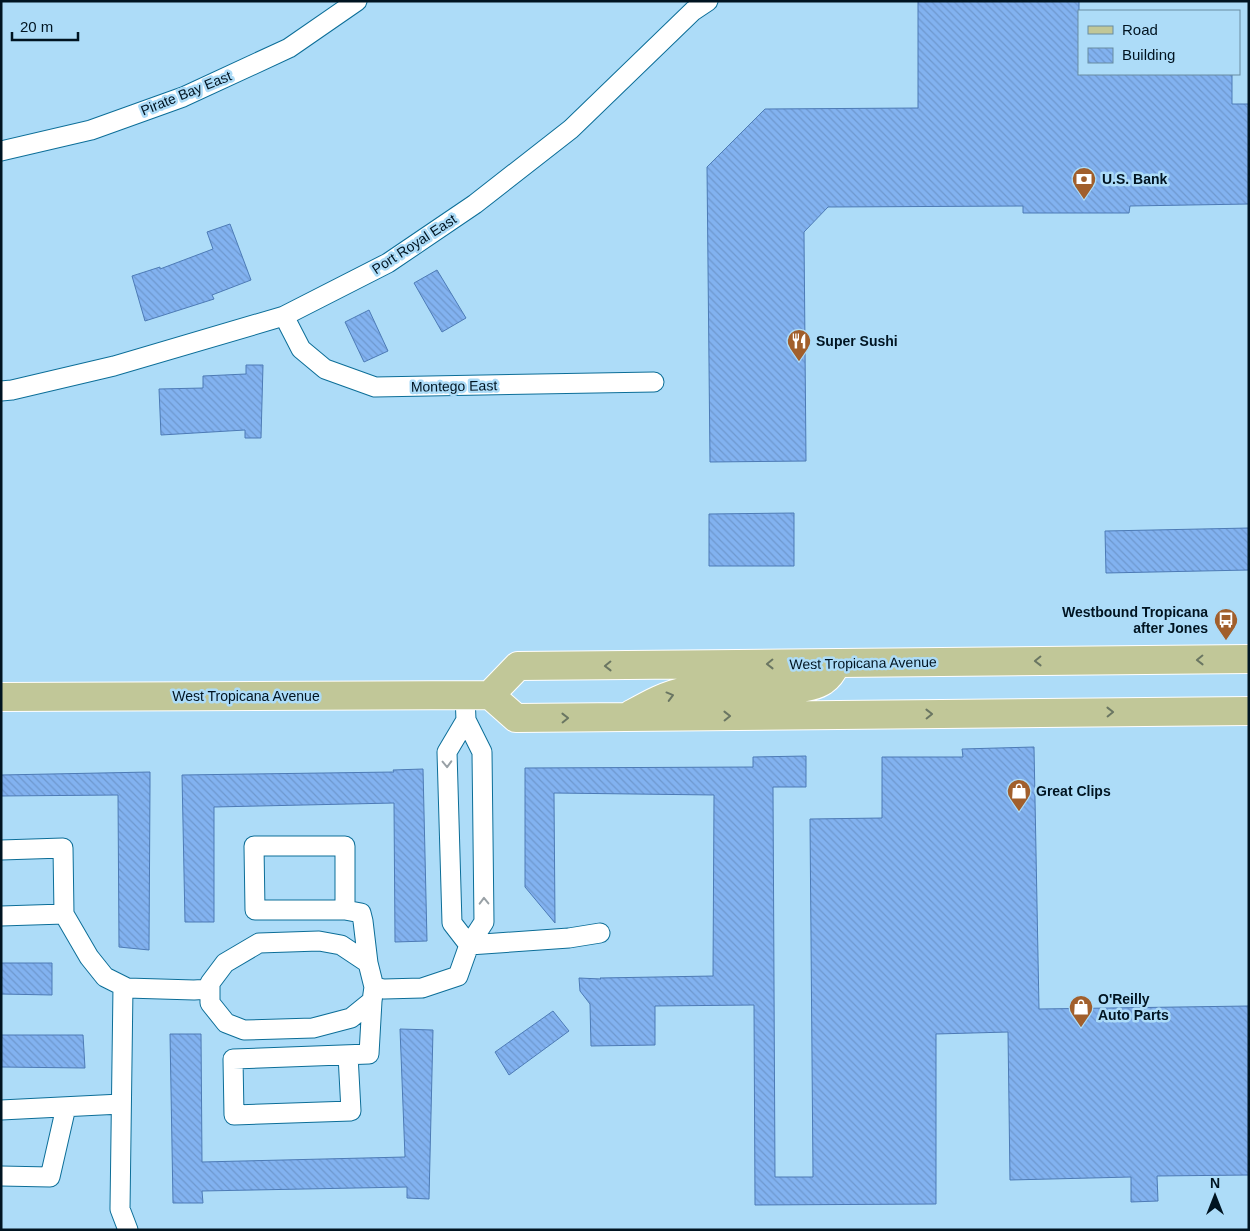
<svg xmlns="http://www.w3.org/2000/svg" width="1250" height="1231" font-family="Helvetica,sans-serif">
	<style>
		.building { fill: url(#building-back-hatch); stroke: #4d7bb6 }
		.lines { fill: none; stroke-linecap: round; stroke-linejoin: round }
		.street-casing { stroke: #0c6e98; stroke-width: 21 }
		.primary-casing { stroke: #fff; stroke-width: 30 }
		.street { stroke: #fff; stroke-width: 19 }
		.primary { stroke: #c1c798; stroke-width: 28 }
		.oneway { stroke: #6a7662 }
		.oneway2 { stroke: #99a1a6 }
		.labels { text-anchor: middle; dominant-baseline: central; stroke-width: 5; stroke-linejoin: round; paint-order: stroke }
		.street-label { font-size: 14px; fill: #001421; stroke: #addcf8 }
		.poi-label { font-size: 14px; font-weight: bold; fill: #001421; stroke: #addcf8; text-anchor: start }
	</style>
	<defs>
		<pattern id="building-back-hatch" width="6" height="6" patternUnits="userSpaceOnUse" patternTransform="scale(1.25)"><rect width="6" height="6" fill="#82b2f0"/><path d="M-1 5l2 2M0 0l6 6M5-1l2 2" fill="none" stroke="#6e98ce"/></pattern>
	</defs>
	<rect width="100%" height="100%" fill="#addcf8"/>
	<path class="building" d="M 918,1 L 1079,1 L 1079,74 L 1232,74 L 1232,104 L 1249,104 L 1249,204 L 1130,206 L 1129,213 L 1023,213 L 1023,206 L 828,207 L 804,232 L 806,461 L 710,462 L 707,167 L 765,109 L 918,108 Z
		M 230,224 L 251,280 L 212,295 L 214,299 L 145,321 L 132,276 L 160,267 L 160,269 L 213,249 L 207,232 Z
		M 437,270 L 466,318 L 442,332 L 414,283 Z
		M 369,310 L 388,351 L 364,362 L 345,322 Z
		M 246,365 L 263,365 L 261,438 L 245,438 L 245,430 L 161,435 L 159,389 L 203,388 L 203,376 L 246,374 Z
		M 794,513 L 794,566 L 709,566 L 709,514 Z
		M 1249,528 L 1249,570 L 1106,573 L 1105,531 Z
		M 1034,747 L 1039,1009 L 1249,1006 L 1249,1175 L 1157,1176 L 1158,1201 L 1131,1202 L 1131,1177 L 1010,1180 L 1008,1032 L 936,1034 L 936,1204 L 755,1205 L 754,1005 L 655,1006 L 655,1045 L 591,1046 L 590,1004 L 580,991 L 579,978 L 601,979 L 600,978 L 713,976 L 714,795 L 554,793 L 555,923 L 525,887 L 525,768 L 753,767 L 753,757 L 806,756 L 806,787 L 773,787 L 775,1177 L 813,1177 L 810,819 L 882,818 L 882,757 L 963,757 L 962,749 Z
		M 423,769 L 427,941 L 395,942 L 394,803 L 214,807 L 214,922 L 185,922 L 182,775 L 394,772 L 393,770 Z
		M 150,772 L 150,786 L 149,950 L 119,947 L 118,795 L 1,796 L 1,775 Z
		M 1,963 L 52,963 L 52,995 L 1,994 Z
		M 553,1011 L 569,1031 L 509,1075 L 495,1052 Z
		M 400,1029 L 433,1030 L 429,1199 L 407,1198 L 407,1187 L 202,1191 L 203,1203 L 173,1203 L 170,1034 L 201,1034 L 202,1162 L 405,1157 Z
		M 1,1035 L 83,1035 L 85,1068 L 1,1067 Z"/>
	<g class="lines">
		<g class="street-casing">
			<path id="street" d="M 1,151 L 91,130 L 183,97 L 289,48 L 357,1
				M 284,316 L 301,349 L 325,369 L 375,387 L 654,382
				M 1,391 L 12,390 L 114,366 L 284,316 L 388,263 L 475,204 L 571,129 L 693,11 L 708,1
				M 466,720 L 447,752 L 452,923 L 469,945
				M 1,850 L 63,848 L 64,914 L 89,957 L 105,977 L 127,988 L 194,990 L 210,989
				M 345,910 L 345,846 L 254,846 L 255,910 L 345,910 L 361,913 L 363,921 L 368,963
				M 1,916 L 64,914
				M 319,941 L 341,945 L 368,963 L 374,987 L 372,1001 L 351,1018 L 313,1028 L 244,1030 L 226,1023 L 210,1003 L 210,983 L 225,963 L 259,943 Z
				M 469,945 L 569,938 L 600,933
				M 123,987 L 120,1209 L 128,1230
				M 374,987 L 384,989 L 422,988 L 458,976 L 469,945 L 484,922 L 482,752 L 466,720 L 465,695
				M 348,1055 L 351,1111 L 234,1115 L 233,1059 L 369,1054 L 372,1001
				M 1,1110 L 121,1104
				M 1,1176 L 50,1177 L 66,1107"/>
		</g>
		<g class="primary-casing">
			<path id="primary" d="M 490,695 L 518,666 L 1249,659
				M 1,697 L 490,695 L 516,718 L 1249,711
				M 630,715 C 648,705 665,695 686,691 C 716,686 801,697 823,681 C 829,677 833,671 836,664"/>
		</g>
		<use href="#street" class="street"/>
		<use href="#primary" class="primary"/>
	</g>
	<defs><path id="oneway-chevron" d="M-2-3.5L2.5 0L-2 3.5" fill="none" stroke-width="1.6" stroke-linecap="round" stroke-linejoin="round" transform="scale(1.25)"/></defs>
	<g class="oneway">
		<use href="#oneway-chevron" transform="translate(1200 660) rotate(179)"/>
		<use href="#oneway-chevron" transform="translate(1038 661) rotate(179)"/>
		<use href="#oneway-chevron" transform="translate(770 664) rotate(179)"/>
		<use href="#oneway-chevron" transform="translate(608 666) rotate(179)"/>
		<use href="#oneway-chevron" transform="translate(670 696) rotate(-15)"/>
		<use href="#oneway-chevron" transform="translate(1110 712) rotate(-1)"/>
		<use href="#oneway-chevron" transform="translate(929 714) rotate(-1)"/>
		<use href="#oneway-chevron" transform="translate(727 716) rotate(-1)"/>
		<use href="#oneway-chevron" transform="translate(565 718) rotate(-1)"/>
	</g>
	<g class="oneway2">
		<use href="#oneway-chevron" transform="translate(447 764) rotate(88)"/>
		<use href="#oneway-chevron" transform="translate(484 901) rotate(-91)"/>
	</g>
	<defs>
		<g id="bank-pin" transform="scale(1.25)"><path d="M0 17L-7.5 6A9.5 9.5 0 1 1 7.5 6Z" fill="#a15f2c" stroke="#addcf8"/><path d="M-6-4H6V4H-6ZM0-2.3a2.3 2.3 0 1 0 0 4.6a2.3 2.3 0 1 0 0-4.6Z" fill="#fff"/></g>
		<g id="restaurant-pin" transform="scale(1.25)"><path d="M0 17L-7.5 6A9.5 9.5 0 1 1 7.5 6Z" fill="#a15f2c" stroke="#addcf8"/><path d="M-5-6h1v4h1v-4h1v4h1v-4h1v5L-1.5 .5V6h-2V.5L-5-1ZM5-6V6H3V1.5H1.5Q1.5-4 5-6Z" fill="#fff"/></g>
		<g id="bus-pin" transform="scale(1.25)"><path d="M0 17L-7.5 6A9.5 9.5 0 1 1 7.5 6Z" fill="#a15f2c" stroke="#addcf8"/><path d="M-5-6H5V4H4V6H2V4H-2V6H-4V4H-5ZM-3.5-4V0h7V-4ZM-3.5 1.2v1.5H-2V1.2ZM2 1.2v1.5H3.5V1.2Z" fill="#fff"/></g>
		<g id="shop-pin" transform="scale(1.25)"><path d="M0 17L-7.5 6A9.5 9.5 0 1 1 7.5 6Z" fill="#a15f2c" stroke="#addcf8"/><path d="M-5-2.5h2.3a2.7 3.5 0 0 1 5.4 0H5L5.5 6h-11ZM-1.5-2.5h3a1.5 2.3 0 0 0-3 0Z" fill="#fff"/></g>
	</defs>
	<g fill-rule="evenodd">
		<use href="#bank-pin" x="1084" y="179"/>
		<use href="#restaurant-pin" x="799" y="341"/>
		<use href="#bus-pin" x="1226" y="620"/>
		<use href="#shop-pin" x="1019" y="791"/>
		<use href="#shop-pin" x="1081" y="1007"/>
	</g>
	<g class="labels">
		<g class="street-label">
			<text transform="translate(186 93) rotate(-22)">Pirate Bay East</text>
			<text transform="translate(414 244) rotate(-33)">Port Royal East</text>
			<text transform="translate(454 386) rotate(-1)">Montego East</text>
			<text transform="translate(863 663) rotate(-1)">West Tropicana Avenue</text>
			<text x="246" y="696">West Tropicana Avenue</text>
		</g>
		<g class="poi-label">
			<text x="1102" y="179">U.S. Bank</text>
			<text x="816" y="341">Super Sushi</text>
			<text x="1208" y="612" text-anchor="end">Westbound Tropicana<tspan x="1208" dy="16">after Jones</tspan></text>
			<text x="1036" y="791">Great Clips</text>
			<text x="1098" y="999">O'Reilly<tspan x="1098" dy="16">Auto Parts</tspan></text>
		</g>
	</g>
	<rect width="1250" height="1231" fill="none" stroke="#001421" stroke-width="5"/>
	<rect x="1078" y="10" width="162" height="65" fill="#addcf8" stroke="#688ca2"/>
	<rect x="1088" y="26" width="25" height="8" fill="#c1c798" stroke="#688ca2"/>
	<text x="1122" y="35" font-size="15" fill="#001421">Road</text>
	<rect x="1088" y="48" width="25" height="15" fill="url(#building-back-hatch)" stroke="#688ca2"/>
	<text x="1122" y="60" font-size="15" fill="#001421">Building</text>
	<g transform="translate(1215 1196)" stroke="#addcf8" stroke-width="4" paint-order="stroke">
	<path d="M0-4L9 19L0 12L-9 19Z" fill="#001421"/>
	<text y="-8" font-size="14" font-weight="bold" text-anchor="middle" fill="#001421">N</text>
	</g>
	<path d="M12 32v8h66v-8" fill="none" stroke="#001421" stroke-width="2.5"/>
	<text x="20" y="32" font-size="15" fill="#001421" stroke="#addcf8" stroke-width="4" paint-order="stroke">20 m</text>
</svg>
